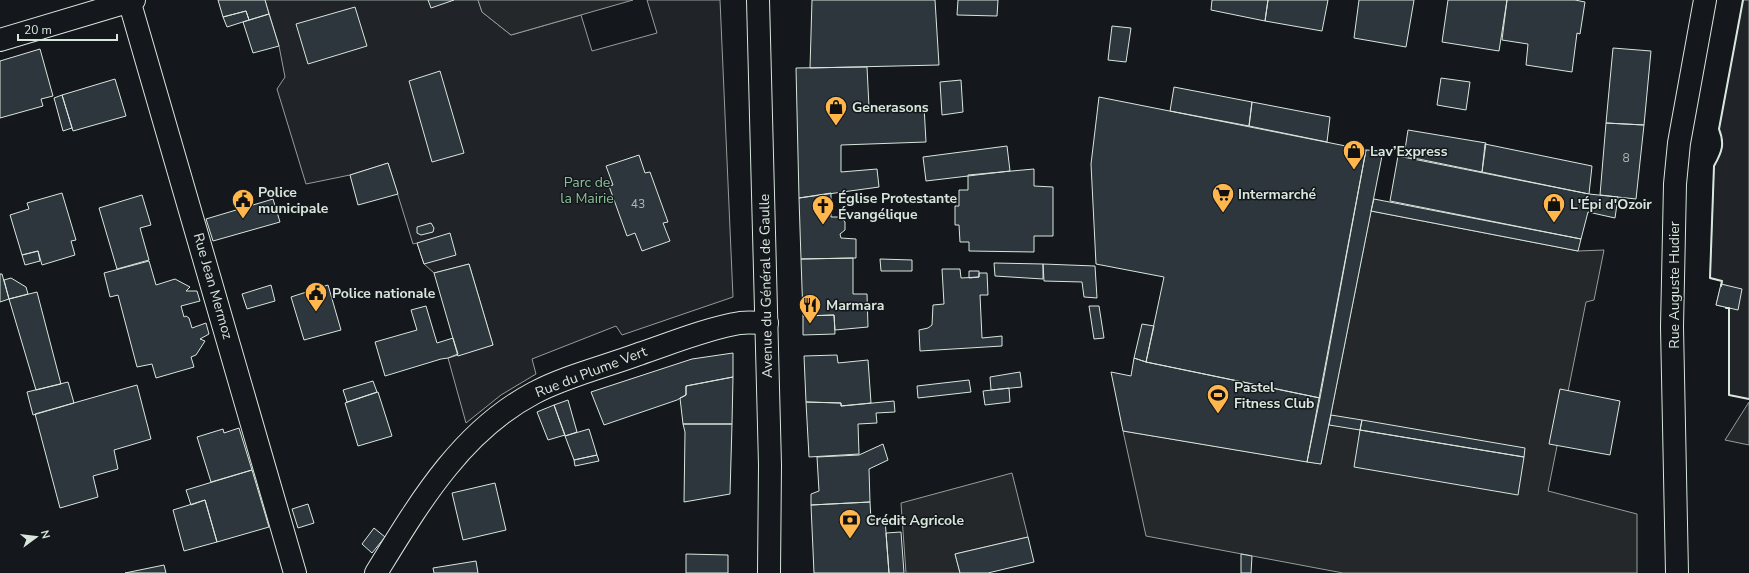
<svg xmlns="http://www.w3.org/2000/svg" width="1749" height="573" font-family="'Nunito Sans',sans-serif">
	<style>
		.green { fill: #202428; stroke: #939e99 }
		.parking { fill: #24282b; stroke: #939e99 }
		.building { fill: #2c363c; stroke: #d8e6dc }
		.lines { fill: none; stroke-linecap: round; stroke-linejoin: round }
		.minor-casing { stroke: #d8e6dc; stroke-width: 24 }
		.secondary-casing { stroke: #d8e6dc; stroke-width: 24 }
		.minor { stroke: #14181c; stroke-width: 22 }
		.secondary { stroke: #14181c; stroke-width: 22 }
		.wall { stroke: #d8e6dc; stroke-width: 2 }
		.labels { text-anchor: middle; dominant-baseline: central; stroke-width: 3; stroke-linejoin: round; paint-order: stroke }
		.number-label { font-size: 12px; fill: #adbab4 }
		.poi-label { font-size: 14px; font-weight: bold; fill: #d8e6dc; stroke: #14181c; text-anchor: start }
		.park-label { font-size: 14px; fill: #8ac095; stroke: #14181c }
		.street-label { font-size: 14px; fill: #d8e6dc; stroke: #14181c }
	</style>
	<rect width="100%" height="100%" fill="#14181c"/>
	<path class="green" d="M 265,0 L 478,0 L 482,12 L 511,35 L 581,15 L 592,51 L 657,33 L 647,0 L 720,0 L 733,297 L 622,335 L 616,326 L 532,359 L 536,374 L 501,395 L 466,423 L 448,358 L 493,345 L 469,264 L 434,273 L 424,264 L 417,243 L 413,244 L 388,163 L 350,175 L 306,184 L 277,89 L 285,77 L 279,46 Z
		M 1743,0 L 1749,0 L 1749,399 L 1729,395 L 1729,308 L 1716,305 L 1722,281 L 1710,278 L 1714,166 C 1722,152 1725,144 1719,129 Z"/>
	<path class="parking" d="M 478,0 L 633,0 L 511,35 L 482,12 Z
		M 1371,211 L 1578,251 L 1604,250 L 1594,300 L 1586,302 L 1548,491 L 1637,514 L 1637,573 L 1343,573 L 1146,536 L 1123,431 L 1321,464 Z
		M 1749,402 L 1749,445 L 1725,440 Z
		M 1012,473 L 1028,537 L 955,554 L 960,573 L 906,573 L 901,503 Z"/>
	<path class="building" d="M 218,0 L 265,0 L 269,14 L 249,20 L 246,11 L 223,17 Z
		M 428,0 L 454,0 L 431,8 Z
		M 812,0 L 935,0 L 939,65 L 810,68 Z
		M 958,0 L 998,0 L 997,16 L 957,15 Z
		M 1212,0 L 1268,0 L 1265,21 L 1211,10 Z
		M 1268,0 L 1328,0 L 1322,31 L 1265,21 Z
		M 1359,0 L 1414,0 L 1406,47 L 1354,38 Z
		M 1448,0 L 1507,0 L 1499,51 L 1442,42 Z
		M 1507,0 L 1575,0 L 1585,2 L 1580,34 L 1577,33 L 1572,72 L 1526,65 L 1528,44 L 1502,40 Z
		M 355,7 L 367,46 L 308,64 L 296,24 Z
		M 246,11 L 249,20 L 227,27 L 223,17 Z
		M 269,14 L 279,46 L 253,53 L 243,22 Z
		M 1112,26 L 1131,28 L 1126,62 L 1108,60 Z
		M 1613,48 L 1651,51 L 1644,125 L 1606,123 Z
		M 40,49 L 53,96 L 41,99 L 43,106 L 0,118 L 0,61 Z
		M 867,67 L 869,107 L 924,106 L 926,142 L 841,145 L 841,172 L 877,169 L 879,187 L 799,198 L 796,68 Z
		M 440,71 L 464,153 L 432,162 L 409,81 Z
		M 1441,78 L 1470,82 L 1466,110 L 1437,105 Z
		M 115,79 L 126,116 L 73,131 L 62,95 Z
		M 961,80 L 963,112 L 942,115 L 940,82 Z
		M 1174,87 L 1252,102 L 1249,126 L 1170,111 Z
		M 62,95 L 72,128 L 63,131 L 54,98 Z
		M 1099,97 L 1366,150 L 1320,398 L 1146,362 L 1164,277 L 1096,264 L 1091,164 Z
		M 1252,102 L 1330,117 L 1327,142 L 1249,126 Z
		M 1606,123 L 1644,125 L 1636,199 L 1600,195 Z
		M 1408,130 L 1486,143 L 1482,172 L 1404,156 Z
		M 1485,144 L 1592,166 L 1589,194 L 1482,172 Z
		M 1007,146 L 1010,171 L 926,181 L 923,157 Z
		M 1366,150 L 1383,151 L 1321,464 L 1307,462 Z
		M 639,155 L 645,173 L 650,172 L 668,222 L 663,223 L 670,241 L 642,251 L 635,233 L 627,236 L 609,186 L 613,185 L 606,166 Z
		M 1398,156 L 1589,194 L 1618,197 L 1615,218 L 1588,212 L 1581,239 L 1390,201 Z
		M 388,163 L 398,194 L 358,205 L 350,175 Z
		M 1034,169 L 1034,186 L 1053,187 L 1053,236 L 1034,236 L 1034,252 L 969,251 L 969,242 L 960,242 L 959,225 L 955,225 L 955,206 L 959,206 L 959,190 L 968,190 L 968,175 Z
		M 62,193 L 76,240 L 71,241 L 75,255 L 42,265 L 38,251 L 22,255 L 10,215 L 29,209 L 27,203 Z
		M 831,193 L 831,217 L 841,217 L 845,222 L 845,230 L 840,234 L 841,238 L 856,239 L 856,258 L 801,259 L 799,198 Z
		M 142,195 L 151,225 L 140,228 L 149,260 L 117,269 L 99,208 Z
		M 273,199 L 280,222 L 213,241 L 206,219 Z
		M 1374,199 L 1581,239 L 1578,251 L 1371,211 Z
		M 431,223 L 434,228 L 433,232 L 421,235 L 417,233 L 417,227 Z
		M 450,233 L 456,255 L 424,264 L 417,243 Z
		M 38,251 L 40,261 L 25,265 L 22,255 Z
		M 853,258 L 853,294 L 867,294 L 868,327 L 835,330 L 834,315 L 803,316 L 801,259 Z
		M 880,259 L 912,260 L 912,271 L 881,271 Z
		M 149,261 L 156,285 L 175,279 L 190,287 L 186,291 L 197,291 L 200,301 L 181,306 L 184,317 L 186,316 L 189,318 L 192,328 L 206,323 L 209,334 L 200,339 L 205,341 L 196,355 L 191,357 L 194,367 L 156,378 L 152,364 L 137,367 L 118,295 L 110,297 L 104,273 Z
		M 994,263 L 1043,264 L 1043,279 L 995,276 Z
		M 469,264 L 493,345 L 458,356 L 434,273 Z
		M 1043,264 L 1095,266 L 1097,298 L 1084,297 L 1082,282 L 1044,281 Z
		M 942,269 L 960,269 L 961,278 L 979,277 L 979,273 L 987,273 L 988,295 L 980,295 L 982,338 L 1002,336 L 1002,346 L 920,351 L 919,330 L 928,328 L 932,325 L 933,305 L 944,304 Z
		M 969,271 L 979,271 L 979,277 L 969,278 Z
		M 0,274 L 2,274 L 9,299 L 0,302 Z
		M 11,278 L 26,287 L 28,294 L 9,299 L 4,280 Z
		M 1721,284 L 1742,289 L 1738,310 L 1716,305 Z
		M 271,285 L 275,301 L 247,309 L 242,294 Z
		M 328,285 L 341,330 L 304,340 L 291,297 Z
		M 37,292 L 61,384 L 36,390 L 9,299 Z
		M 426,306 L 437,343 L 453,338 L 458,354 L 448,358 L 441,359 L 385,376 L 375,342 L 417,330 L 411,310 Z
		M 1089,306 L 1099,306 L 1104,338 L 1094,339 Z
		M 834,315 L 835,334 L 803,335 L 803,316 Z
		M 1142,324 L 1154,326 L 1146,362 L 1134,358 Z
		M 733,353 L 733,377 L 686,386 L 686,395 L 677,400 L 604,425 L 591,392 L 692,359 Z
		M 837,355 L 838,363 L 868,360 L 871,403 L 841,406 L 841,403 L 806,402 L 804,356 Z
		M 1134,358 L 1146,362 L 1320,398 L 1307,462 L 1123,431 L 1111,372 L 1131,376 Z
		M 1020,372 L 1022,387 L 991,390 L 990,377 Z
		M 733,377 L 732,424 L 683,424 L 680,398 L 686,395 L 686,386 Z
		M 969,380 L 971,392 L 918,398 L 917,386 Z
		M 373,381 L 377,392 L 347,402 L 343,390 Z
		M 68,382 L 74,403 L 33,415 L 27,392 Z
		M 137,385 L 151,439 L 114,450 L 118,469 L 93,476 L 98,497 L 60,508 L 35,414 Z
		M 1009,388 L 1010,402 L 985,405 L 983,391 Z
		M 1560,389 L 1620,401 L 1610,455 L 1549,444 Z
		M 378,392 L 392,436 L 358,446 L 345,403 Z
		M 568,400 L 577,432 L 565,436 L 554,405 Z
		M 894,401 L 895,412 L 876,413 L 877,423 L 858,424 L 859,454 L 809,457 L 806,402 L 841,403 L 841,406 Z
		M 554,405 L 565,435 L 548,440 L 537,412 Z
		M 1331,415 L 1362,420 L 1360,430 L 1329,425 Z
		M 1362,420 L 1525,448 L 1524,457 L 1360,430 Z
		M 683,424 L 732,424 L 730,494 L 684,502 L 685,432 Z
		M 239,428 L 252,470 L 211,482 L 197,437 L 223,429 L 224,433 Z
		M 589,429 L 597,455 L 574,460 L 565,436 Z
		M 1360,430 L 1524,457 L 1518,495 L 1354,467 Z
		M 883,444 L 888,460 L 869,469 L 870,502 L 811,505 L 811,494 L 819,491 L 817,457 L 859,455 Z
		M 597,455 L 599,461 L 575,466 L 574,460 Z
		M 252,470 L 269,527 L 217,542 L 205,500 L 191,505 L 186,490 Z
		M 495,483 L 506,530 L 463,540 L 452,493 Z
		M 205,500 L 217,542 L 184,551 L 173,510 Z
		M 870,502 L 871,520 L 885,519 L 889,573 L 814,573 L 811,505 Z
		M 308,504 L 314,523 L 298,528 L 292,509 Z
		M 374,528 L 385,537 L 372,553 L 362,544 Z
		M 901,532 L 904,573 L 889,573 L 886,533 Z
		M 1028,537 L 1034,562 L 988,573 L 960,573 L 955,554 Z
		M 686,554 L 728,555 L 728,573 L 686,573 Z
		M 1241,554 L 1252,556 L 1251,573 L 1241,573 Z
		M 476,561 L 478,573 L 434,573 L 433,568 Z
		M 164,565 L 166,573 L 125,573 Z"/>
	<g class="lines">
		<g class="minor-casing">
			<path id="minor" d="M 129,0 L 295,573
				M 0,40 L 134,0
				M 376,573 C 418,505 460,432 534,393 C 566,376 604,367 639,354 C 669,344 708,328 740,323 C 749,322 758,323 767,323
				M 1677,573 L 1672,327 L 1675,184 L 1679,143 L 1705,0"/>
		</g>
		<g class="secondary-casing">
			<path id="secondary" d="M 758,0 L 770,465 L 769,573"/>
		</g>
		<use href="#minor" class="minor"/>
		<use href="#secondary" class="secondary"/>
		<path class="wall" d="M 1721,286 L 1722,281 L 1710,278 L 1714,166 C 1722,152 1725,144 1719,129 L 1743,0
			M 1726,308 L 1729,308 L 1729,395 L 1749,399"/>
	</g>
	<defs>
		<g id="shop-pin" transform="scale(1.15)"><path d="M0 17L-7.5 6A9.5 9.5 0 1 1 7.5 6Z" fill="#ffb74d" stroke="#14181c"/><path d="M-5-2.5h2.3a2.7 3.5 0 0 1 5.4 0H5L5.5 6h-11ZM-1.5-2.5h3a1.5 2.3 0 0 0-3 0Z" fill="#111"/></g>
		<g id="supermarket-pin" transform="scale(1.15)"><path d="M0 17L-7.5 6A9.5 9.5 0 1 1 7.5 6Z" fill="#ffb74d" stroke="#14181c"/><path d="M-6-5.5h2.5l.6 2H6L4.5 2H-2.5L-4.4-4H-6ZM-1.5 3.2a1.3 1.3 0 1 0 .1 0ZM3 3.2a1.3 1.3 0 1 0 .1 0Z" fill="#111"/></g>
		<g id="civic-pin" transform="scale(1.15)"><path d="M0 17L-7.5 6A9.5 9.5 0 1 1 7.5 6Z" fill="#ffb74d" stroke="#14181c"/><path d="M-.6-6.5H3V-4.5H.6V-3L4-1V1h2V6H-6V1h2V-1L-.6-3ZM-1.2 2.5V6h2.4V2.5Z" fill="#111"/></g>
		<g id="church-pin" transform="scale(1.15)"><path d="M0 17L-7.5 6A9.5 9.5 0 1 1 7.5 6Z" fill="#ffb74d" stroke="#14181c"/><path d="M-1.2-6h2.4v3.5h3.3v2.4h-3.3V6h-2.4V-.1h-3.3v-2.4h3.3Z" fill="#111"/></g>
		<g id="restaurant-pin" transform="scale(1.15)"><path d="M0 17L-7.5 6A9.5 9.5 0 1 1 7.5 6Z" fill="#ffb74d" stroke="#14181c"/><path d="M-5-6h1v4h1v-4h1v4h1v-4h1v5L-1.5 .5V6h-2V.5L-5-1ZM5-6V6H3V1.5H1.5Q1.5-4 5-6Z" fill="#111"/></g>
		<g id="stadium-pin" transform="scale(1.15)"><path d="M0 17L-7.5 6A9.5 9.5 0 1 1 7.5 6Z" fill="#ffb74d" stroke="#14181c"/><path d="M0-5a6.5 5 0 1 0 0 10a6.5 5 0 1 0 0-10ZM-3.5-1.8h7v3.6h-7Z" fill="#111"/></g>
		<g id="bank-pin" transform="scale(1.15)"><path d="M0 17L-7.5 6A9.5 9.5 0 1 1 7.5 6Z" fill="#ffb74d" stroke="#14181c"/><path d="M-6-4H6V4H-6ZM0-2.3a2.3 2.3 0 1 0 0 4.6a2.3 2.3 0 1 0 0-4.6Z" fill="#111"/></g>
	</defs>
	<g fill-rule="evenodd">
		<use href="#shop-pin" x="836" y="107"/>
		<use href="#shop-pin" x="1354" y="151"/>
		<use href="#supermarket-pin" x="1223" y="194"/>
		<use href="#civic-pin" x="243" y="200"/>
		<use href="#shop-pin" x="1554" y="204"/>
		<use href="#church-pin" x="823" y="206"/>
		<use href="#civic-pin" x="316" y="293"/>
		<use href="#restaurant-pin" x="810" y="305"/>
		<use href="#stadium-pin" x="1218" y="395"/>
		<use href="#bank-pin" x="850" y="520"/>
	</g>
	<g class="labels">
		<g class="number-label">
			<text x="1626" y="158">8</text>
			<text x="638" y="204">43</text>
		</g>
		<g class="poi-label">
			<text x="852" y="107">Generasons</text>
			<text x="1370" y="151">Lav’Express</text>
			<text x="258" y="192">Police<tspan x="258" dy="16">municipale</tspan></text>
			<text x="1238" y="194">Intermarché</text>
			<text x="838" y="198">Église Protestante<tspan x="838" dy="16">Évangélique</tspan></text>
			<text x="1570" y="204">L'Épi d'Ozoir</text>
			<text x="332" y="293">Police nationale</text>
			<text x="826" y="305">Marmara</text>
			<text x="1234" y="387">Pastel<tspan x="1234" dy="16">Fitness Club</tspan></text>
			<text x="866" y="520">Crédit Agricole</text>
		</g>
		<g class="park-label">
			<text x="587" y="182">Parc de<tspan x="587" dy="16">la Mairie</tspan></text>
		</g>
		<g class="street-label">
			<text transform="translate(1674 285) rotate(-90)">Rue Auguste Hudier</text>
			<text transform="translate(213 286) rotate(74)">Rue Jean Mermoz</text>
			<text transform="translate(766 286) rotate(-91)">Avenue du Général de Gaulle</text>
			<text transform="translate(591 372) rotate(-21)">Rue du Plume Vert</text>
		</g>
	</g>
	<g transform="translate(36 537) rotate(75)" stroke="#14181c" stroke-width="3" paint-order="stroke">
	<path d="M0-3L7 15L0 10L-7 15Z" fill="#d8e6dc"/>
	<text y="-6" font-size="11" font-weight="bold" text-anchor="middle" fill="#d8e6dc">N</text>
	</g>
	<path d="M18 34v6h99v-6" fill="none" stroke="#d8e6dc" stroke-width="2"/>
	<text x="24" y="34" font-size="12" fill="#d8e6dc" stroke="#14181c" stroke-width="3" paint-order="stroke">20 m</text>
</svg>
